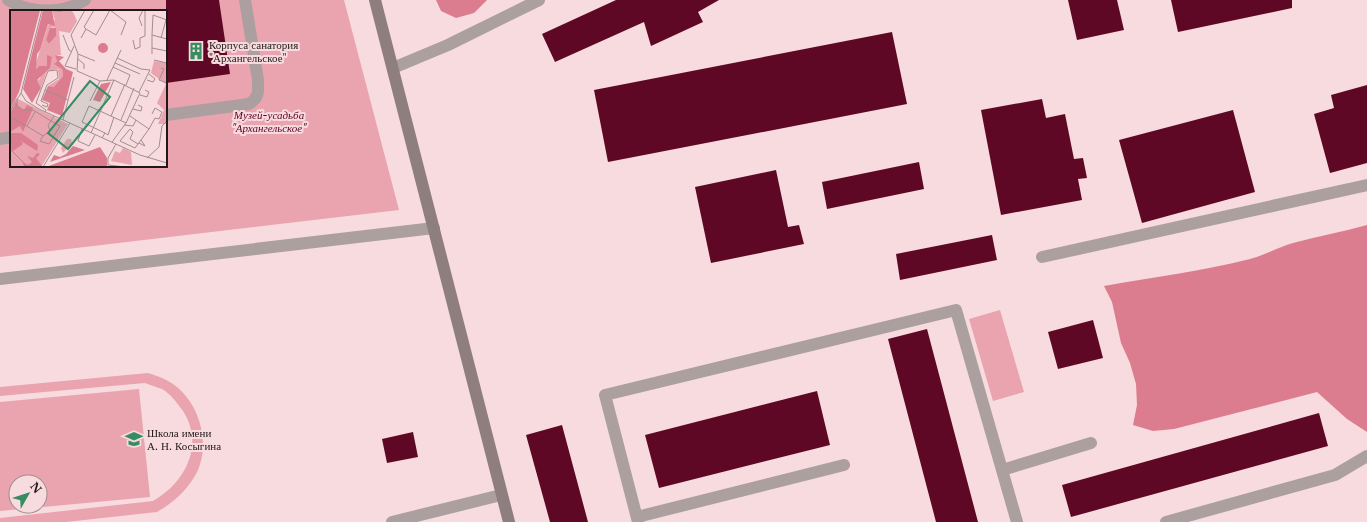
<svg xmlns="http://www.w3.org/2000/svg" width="1367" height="522" font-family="'Libre Baskerville',serif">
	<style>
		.green { fill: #eaa4af; fill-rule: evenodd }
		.forest { fill: #dc7d8f }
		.building { fill: #5f0826 }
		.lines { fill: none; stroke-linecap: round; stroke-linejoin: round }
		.lane { stroke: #ab9fa0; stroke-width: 12 }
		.street { stroke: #ab9fa0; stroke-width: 12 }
		.secondary { stroke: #8f7e80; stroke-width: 12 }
		.labels { text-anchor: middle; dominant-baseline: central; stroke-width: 4; stroke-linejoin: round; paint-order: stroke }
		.poi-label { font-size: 11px; fill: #211718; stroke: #f7dbde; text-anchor: start }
		.park-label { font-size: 11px; font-style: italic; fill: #5a0122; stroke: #f7dbde }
		.inset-road { fill: none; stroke: #a18d8f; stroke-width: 1 }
		.view { fill: #368d62; fill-opacity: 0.15; stroke: #368d62; stroke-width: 2 }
		.inset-edge { fill: none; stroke: #211718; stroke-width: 2 }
	</style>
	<rect width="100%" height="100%" fill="#f7dbde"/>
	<path class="green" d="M 0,0 L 344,0 L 399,210 L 0,257 ZM 11,11 L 166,11 L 166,166 L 11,166 Z
		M 1000,310 L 1024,392 L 993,401 L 969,319 Z
		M 148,373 C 154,375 161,377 168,381 C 200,398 214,448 193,479 C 184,493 171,504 157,512 L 66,522 L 0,522 L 0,518 L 153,501 C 185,483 205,445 183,411 C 177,403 171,394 162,389 C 156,387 150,385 145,383 L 0,396 L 0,387 Z
		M 139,389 L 150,497 L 0,511 L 0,402 ZM 16,482 L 40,482 L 40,506 L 16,506 Z"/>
	<path class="forest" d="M 436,0 L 487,0 L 474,13 L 456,18 L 441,11 Z
		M 1367,225 L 1367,432 L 1347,419 L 1317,392 L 1174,429 L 1153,431 L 1133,425 L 1137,405 L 1136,384 L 1130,363 L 1121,343 L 1112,302 L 1104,286 C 1153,277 1203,271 1250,259 C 1265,255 1279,247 1293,243 C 1318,236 1343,232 1367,225 Z"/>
	<path class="building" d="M 166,0 L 219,0 L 230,74 L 166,83 Z
		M 616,0 L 719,0 L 698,12 L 703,22 L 651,46 L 644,22 L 555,62 L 542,34 Z
		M 1068,0 L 1117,0 L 1124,30 L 1077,40 Z
		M 1171,0 L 1292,0 L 1292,8 L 1178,32 Z
		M 892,32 L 907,104 L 608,162 L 594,90 Z
		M 1367,85 L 1367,163 L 1330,173 L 1314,114 L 1334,108 L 1331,95 Z
		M 1042,99 L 1046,118 L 1065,114 L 1074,159 L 1083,158 L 1087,178 L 1078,179 L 1082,200 L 1001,215 L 981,110 Z
		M 1233,110 L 1255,192 L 1142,223 L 1119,140 Z
		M 919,162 L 924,189 L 827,209 L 822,182 Z
		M 776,170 L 788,227 L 799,225 L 804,244 L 711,263 L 695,187 Z
		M 992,235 L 997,260 L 900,280 L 896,254 Z
		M 1093,320 L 1103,358 L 1058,369 L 1048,332 Z
		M 927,329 L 978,522 L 936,522 L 888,339 Z
		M 817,391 L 830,445 L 659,488 L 645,435 Z
		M 1319,413 L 1328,446 L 1071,517 L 1062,485 Z
		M 562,425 L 588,522 L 550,522 L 526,435 Z
		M 413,432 L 418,457 L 387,463 L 382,439 Z"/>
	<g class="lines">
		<path class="lane" d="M 8,0 C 30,14 63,14 85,0
			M 393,68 L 448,45 L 539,0
			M 166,115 L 249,104 C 260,97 258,91 258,80 L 245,0
			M 0,139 L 11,137
			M 1042,257 L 1367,185
			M 1002,470 L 1091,443
			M 637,517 L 844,465
			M 392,522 L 501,495
			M 638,522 L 605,395 L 956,310 L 1017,522
			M 1166,522 L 1335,475 L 1367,456"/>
		<path class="street" d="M 0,279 L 434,228"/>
		<path class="secondary" d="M 375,0 L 509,522"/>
	</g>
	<defs>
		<g id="building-bare" transform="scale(1.38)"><path d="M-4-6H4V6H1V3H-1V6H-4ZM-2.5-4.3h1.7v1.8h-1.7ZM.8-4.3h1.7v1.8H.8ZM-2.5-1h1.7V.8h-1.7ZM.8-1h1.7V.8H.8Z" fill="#368d62" stroke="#f7dbde" stroke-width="2.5" paint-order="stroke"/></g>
		<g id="school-bare" transform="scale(1.38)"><path d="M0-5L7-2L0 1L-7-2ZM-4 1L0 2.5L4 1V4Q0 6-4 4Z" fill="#368d62" stroke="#f7dbde" stroke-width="2.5" paint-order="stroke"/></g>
	</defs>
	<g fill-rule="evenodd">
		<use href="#building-bare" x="196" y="51"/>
		<use href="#school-bare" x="134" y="439"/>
	</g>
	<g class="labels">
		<g class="poi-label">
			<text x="209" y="45">Корпуса санатория<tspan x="209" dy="13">"Архангельское"</tspan></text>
			<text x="147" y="433">Школа имени<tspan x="147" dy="13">А. Н. Косыгина</tspan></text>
		</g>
		<g class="park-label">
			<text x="269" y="115">Музей-усадьба<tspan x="269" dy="13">"Архангельское"</tspan></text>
		</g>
	</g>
	<g transform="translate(10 10)">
		<rect width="157" height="157" fill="#f7dbde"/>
		<path d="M 0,0 L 30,0 L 6,88 L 58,114 L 31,157 L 0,157 ZM 59,0 L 63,2 L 67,11 L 60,23 L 49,21 L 51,45 L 46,45 L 47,51 L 45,52 L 52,59 L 53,66 L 44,78 L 38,76 L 49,69 L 48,59 L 37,61 L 31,78 L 27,70 L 30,69 L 31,65 L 39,59 L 42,47 L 38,49 L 37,56 L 29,56 L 26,59 L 25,56 L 38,15 L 45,10 L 42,1 ZM 42,17 L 46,18 L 46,26 L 39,34 L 36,30 ZM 144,51 L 157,53 L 157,114 L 148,114 L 154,100 L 147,93 L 156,74 L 141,63 ZM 57,129 L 61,129 L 62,133 L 53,143 L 51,138 ZM 113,138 L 121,142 L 122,155 L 101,151 L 105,141 L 110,143 Z" fill="#eaa4af" fill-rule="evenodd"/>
		<path d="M 0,0 L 30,0 L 9,82 L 0,99 ZM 33,0 L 51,0 L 52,2 L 42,1 L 45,16 L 38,14 L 30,40 L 27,44 L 26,59 L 29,56 L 37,56 L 37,45 L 42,47 L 40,58 L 27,70 L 31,78 L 22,93 L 13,79 ZM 40,18 L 46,18 L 46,26 L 39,34 L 36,30 ZM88 38a5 5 0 1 1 10 0a5 5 0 1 1-10 0ZM 45,45 L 54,47 L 49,51 L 56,59 L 63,62 L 52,106 L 37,100 L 40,93 L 32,90 L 38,76 L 44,77 L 53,66 L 52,59 L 44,54 L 47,51 ZM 101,72 L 90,92 L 83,90 L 91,74 ZM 8,90 L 8,96 L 14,100 L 17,95 L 23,98 L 13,122 L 10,116 L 0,122 L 0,103 ZM 0,123 L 11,123 L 28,135 L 27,141 L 11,131 L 13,134 L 3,141 L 0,138 ZM 63,136 L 75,140 L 40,152 L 44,145 L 50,147 L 56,144 ZM 90,137 L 97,148 L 97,157 L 36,157 ZM 27,143 L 30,144 L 26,148 L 32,156 L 15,157 L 12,153 L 18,155 L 22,152 L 17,146 L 23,148 Z" fill="#dc7d8f"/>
		<path class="inset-road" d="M 75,0 L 61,25 L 68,44 L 67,61 L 90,71 L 104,70 L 130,83 L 116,113 L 102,132M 100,0 L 116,12 L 111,25M 132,16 L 129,8 L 133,0M 76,19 L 74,17 L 84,0M 53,25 L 59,40 L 62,42M 142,25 L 143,5 L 157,10M 71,28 L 76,19 L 86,25 L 100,0M 151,28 L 156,10M 123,30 L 125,39 L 130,37 L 130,28 L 135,26 L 135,0M 64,36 L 55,56 L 66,59M 142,38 L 157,41M 68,44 L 85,51M 142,44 L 142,25 L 157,29M 107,48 L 131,59 L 140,60 L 129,82M 68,49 L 74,54 L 74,59M 144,50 L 157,53M 105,53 L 130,64M 103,57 L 120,65 L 116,75M 151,58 L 154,59 L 149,70 L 157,73M 97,70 L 111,40M 137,70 L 143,72 L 145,69 L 139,64M 11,83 L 16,91 L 29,99 L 130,145 L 157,153M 130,85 L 137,87 L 139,82 L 135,80M 80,91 L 90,71M 4,93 L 13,100 L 23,100 L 41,111 L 44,106M 32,95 L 37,97 L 38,94 L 31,91 L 35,80M 123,99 L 131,101 L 132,97 L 128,95M 0,101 L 11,83 L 32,0M 35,102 L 36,100 L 26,93 L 38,61 L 47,60 L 48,68 L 37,75 L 35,80 L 58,90M 101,106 L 115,74M 120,106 L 139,119 L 128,134 L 125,138 L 110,131 L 120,119 L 123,122 L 120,129 L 128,134M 0,107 L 20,118M 53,110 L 64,67M 111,110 L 124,78M 114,115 L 123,116 L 126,110M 17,116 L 25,102M 20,118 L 33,126 L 40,121 L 38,115 L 41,111 L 50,116 L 39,134 L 30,131 L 33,126M 72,119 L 68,131 L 79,136 L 85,125M 139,119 L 145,108 L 149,109 L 152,102 L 145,98 L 142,104M 81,123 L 104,70M 95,123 L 72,112 L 79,96 L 116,113M 92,128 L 95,123 L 98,125 L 104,107M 129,133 L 135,136 L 131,130M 106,134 L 98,148 L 98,155 L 115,157M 0,139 L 18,157M 137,148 L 149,137 L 152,116 L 157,111M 33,157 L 60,113"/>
		<path class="view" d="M 80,71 L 100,87 L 58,139 L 38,123 Z"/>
		<rect width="157" height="157" class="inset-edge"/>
	</g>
	<g transform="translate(28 494) rotate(51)"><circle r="19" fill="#f7dbde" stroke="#a18d8f"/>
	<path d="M0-3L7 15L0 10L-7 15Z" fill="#368d62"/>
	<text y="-6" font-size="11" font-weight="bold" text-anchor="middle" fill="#211718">N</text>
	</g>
</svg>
